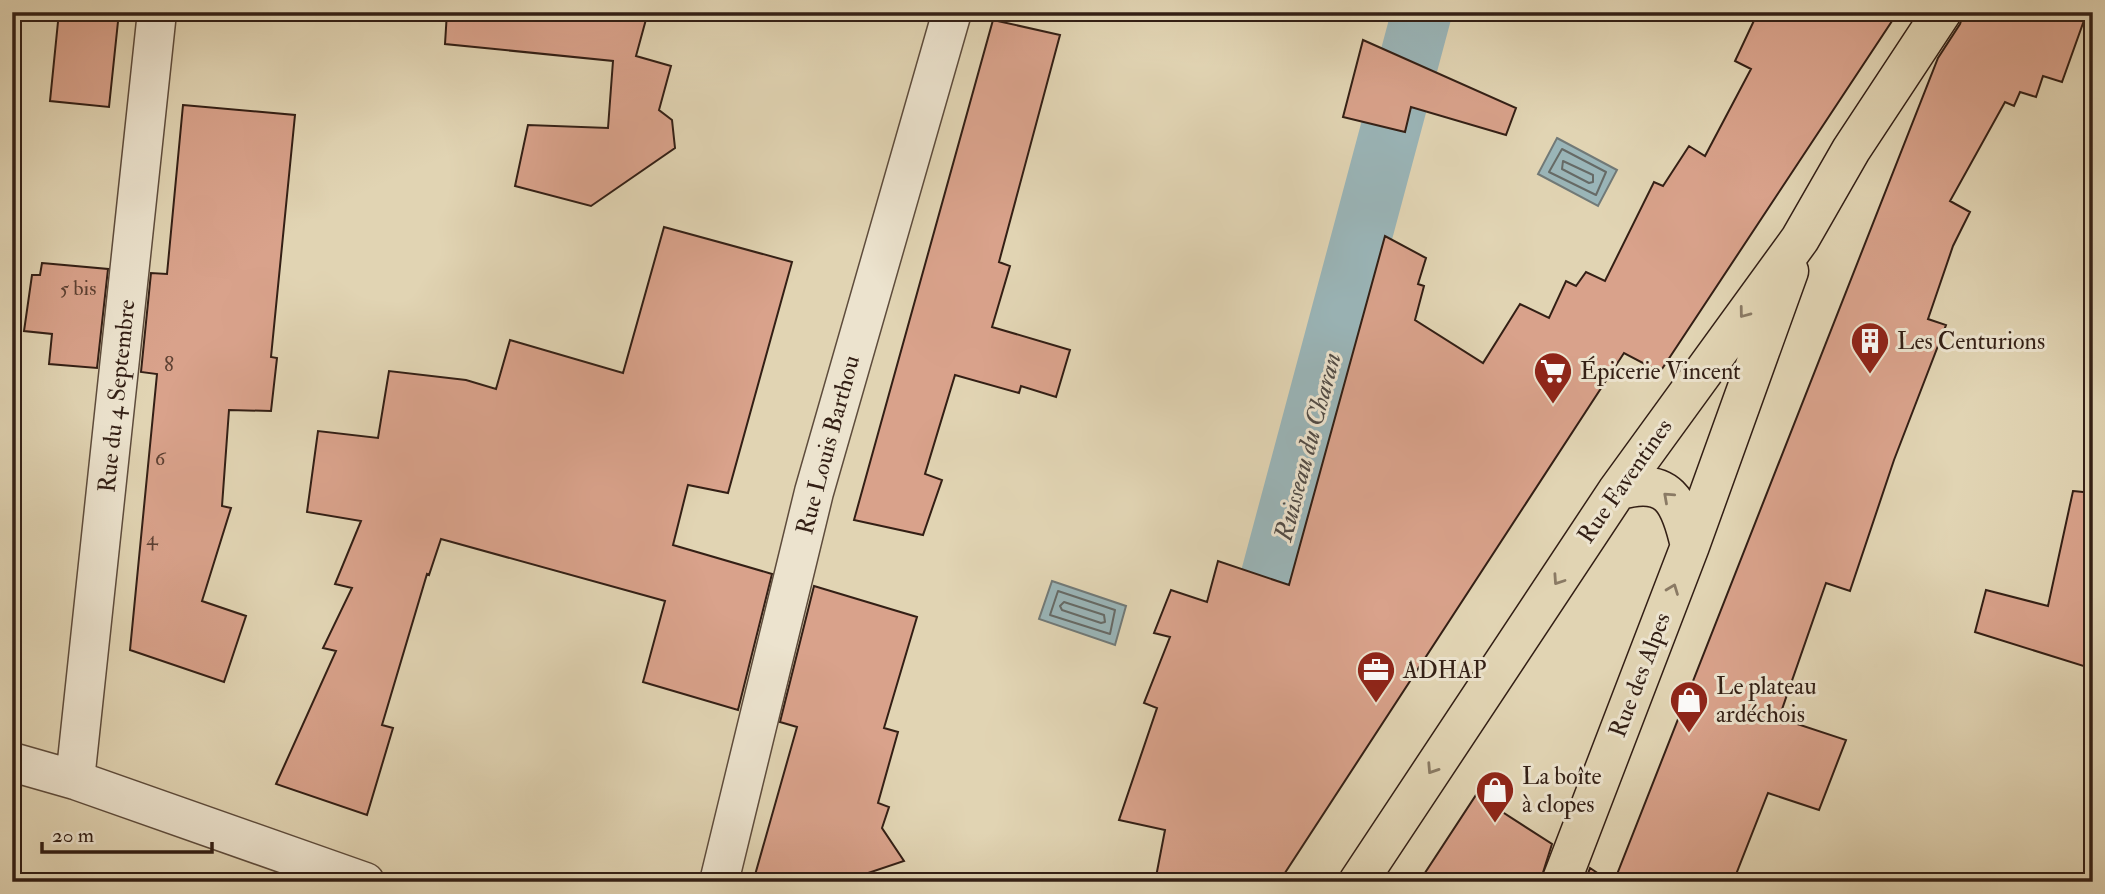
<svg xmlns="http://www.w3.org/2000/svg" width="2105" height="894" font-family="'IM FELL Double Pica',serif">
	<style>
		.water { fill: #9ab5b8; stroke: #717977; stroke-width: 2 }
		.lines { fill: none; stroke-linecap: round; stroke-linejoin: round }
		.shore { stroke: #666a66; stroke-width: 2 }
		.canal { stroke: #9ab5b8; stroke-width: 60 }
		.building { fill: #d9a28b; stroke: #331f15; stroke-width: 2 }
		.minor-casing { stroke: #5e4c3c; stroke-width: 41 }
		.major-casing { stroke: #331f15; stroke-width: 41 }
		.minor { stroke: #ece3ce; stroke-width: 38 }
		.major { stroke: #e1d4b3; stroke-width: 38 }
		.oneway { stroke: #8a7a64 }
		.labels { text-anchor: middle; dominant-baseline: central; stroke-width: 6; stroke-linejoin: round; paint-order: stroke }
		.number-label { font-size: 21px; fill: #5c4032 }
		.poi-label { font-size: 24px; fill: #331f15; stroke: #ece3ce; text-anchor: start }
		.street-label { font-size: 24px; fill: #331f15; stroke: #ece3ce }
		.water-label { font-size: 26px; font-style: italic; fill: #524c46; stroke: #ece3ce }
	</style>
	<rect width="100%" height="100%" fill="#e1d4b3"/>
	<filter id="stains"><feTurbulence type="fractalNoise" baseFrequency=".00286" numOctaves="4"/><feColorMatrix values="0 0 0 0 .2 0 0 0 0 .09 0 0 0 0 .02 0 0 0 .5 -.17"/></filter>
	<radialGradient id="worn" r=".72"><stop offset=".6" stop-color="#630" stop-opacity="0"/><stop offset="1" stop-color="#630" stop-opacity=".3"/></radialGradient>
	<path class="water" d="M 1557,138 L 1617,170 L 1598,206 L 1538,174 Z
		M 1052,581 L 1126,606 L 1115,645 L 1039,619 Z"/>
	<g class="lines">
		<path class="shore" d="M 1562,149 L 1606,172 L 1596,195 L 1549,172 Z
			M 1563,161 L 1593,175 L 1593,182 L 1589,183 L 1562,169 Z
			M 1058,591 L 1115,610 L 1110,634 L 1050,615 Z
			M 1064,602 L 1104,615 L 1105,622 L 1101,623 L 1062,610 L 1060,606 Z"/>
		<path class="canal" d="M 1249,657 L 1422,12"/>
	</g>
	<path class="building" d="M 59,12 L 119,12 L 109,107 L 50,101 Z
		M 447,12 L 648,12 L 636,56 L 671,66 L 659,110 L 672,120 L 675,148 L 591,206 L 515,186 L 528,125 L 608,128 L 613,61 L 445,44 Z
		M 1758,12 L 1898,12 L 1660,372 L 1624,353 L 1279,882 L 1155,882 L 1165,830 L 1119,820 L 1157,708 L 1144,703 L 1170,637 L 1154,633 L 1171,590 L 1207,602 L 1218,561 L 1289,585 L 1385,236 L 1426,258 L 1418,284 L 1424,286 L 1415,320 L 1483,363 L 1520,304 L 1549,318 L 1566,281 L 1576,286 L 1586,272 L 1605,281 L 1654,182 L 1663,186 L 1689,146 L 1705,156 L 1751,69 L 1735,61 Z
		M 1964,12 L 2087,12 L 2062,82 L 2043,76 L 2036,97 L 2020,92 L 2014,106 L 2005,102 L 1950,201 L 1970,212 L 1953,246 L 1928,319 L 1946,325 L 1894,460 L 1850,591 L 1826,583 L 1779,718 L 1846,740 L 1819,810 L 1768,793 L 1733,882 L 1614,882 L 1938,58 L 1960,24 Z
		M 993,20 L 1060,35 L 999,262 L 1010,266 L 992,327 L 1070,350 L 1056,397 L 1021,386 L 1019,393 L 955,375 L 925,474 L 942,480 L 923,535 L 854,520 Z
		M 1363,40 L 1516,108 L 1506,135 L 1411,107 L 1405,132 L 1343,117 Z
		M 183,105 L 295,115 L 271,357 L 277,358 L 271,411 L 229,410 L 222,506 L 231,508 L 202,601 L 246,616 L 224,682 L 130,650 L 157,374 L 141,372 L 151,273 L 167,274 Z
		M 664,227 L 792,262 L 728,493 L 688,485 L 673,545 L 772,574 L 738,710 L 643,682 L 665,601 L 441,539 L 429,575 L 427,574 L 382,725 L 393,728 L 367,815 L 276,784 L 336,651 L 323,648 L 352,588 L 335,584 L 361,521 L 307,512 L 318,431 L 378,438 L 389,371 L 466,380 L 496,389 L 510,340 L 623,373 Z
		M 42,263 L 108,269 L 97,368 L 49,364 L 52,334 L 24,331 L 32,275 L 40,275 Z
		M 2073,491 L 2093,493 L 2093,669 L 1975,632 L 1986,590 L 2048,606 Z
		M 814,586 L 917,617 L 884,728 L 898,732 L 878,803 L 889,807 L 882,828 L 904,861 L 865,874 L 863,882 L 753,882 L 797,727 L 780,722 Z
		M 1476,795 L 1552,844 L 1540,882 L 1419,882 Z
		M 1590,868 L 1611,882 L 1585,882 Z"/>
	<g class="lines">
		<g class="minor-casing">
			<path id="minor" d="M 12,762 L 75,780 L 365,882
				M 75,780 L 157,12
				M 719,882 L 814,492 L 952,12"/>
		</g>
		<g class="major-casing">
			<path id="major" d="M 1617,491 C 1669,475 1680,502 1690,546
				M 1358,882 L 1617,491 L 1800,239 L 1851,150 L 1942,12
				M 1561,882 L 1690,546 L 1789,271"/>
		</g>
		<use href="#minor" class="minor"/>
		<use href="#major" class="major"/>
	</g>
	<defs><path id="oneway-chevron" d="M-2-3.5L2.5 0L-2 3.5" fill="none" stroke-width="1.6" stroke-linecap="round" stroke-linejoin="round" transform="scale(1.75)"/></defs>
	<g class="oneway">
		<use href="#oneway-chevron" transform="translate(1744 313) rotate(127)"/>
		<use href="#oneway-chevron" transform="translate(1668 497) rotate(-138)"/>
		<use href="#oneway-chevron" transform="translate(1558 580) rotate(124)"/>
		<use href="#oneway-chevron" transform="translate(1673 589) rotate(-69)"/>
		<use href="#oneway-chevron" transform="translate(1432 769) rotate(123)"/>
	</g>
	<defs>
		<g id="building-pin" transform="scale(2.0125)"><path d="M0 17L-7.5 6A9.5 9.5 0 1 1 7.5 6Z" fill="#8f2418" stroke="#ece3ce"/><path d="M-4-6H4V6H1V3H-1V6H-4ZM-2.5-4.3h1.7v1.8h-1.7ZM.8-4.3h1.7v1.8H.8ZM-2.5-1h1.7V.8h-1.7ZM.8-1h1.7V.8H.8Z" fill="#fff"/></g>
		<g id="supermarket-pin" transform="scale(2.0125)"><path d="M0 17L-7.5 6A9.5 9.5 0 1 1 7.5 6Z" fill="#8f2418" stroke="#ece3ce"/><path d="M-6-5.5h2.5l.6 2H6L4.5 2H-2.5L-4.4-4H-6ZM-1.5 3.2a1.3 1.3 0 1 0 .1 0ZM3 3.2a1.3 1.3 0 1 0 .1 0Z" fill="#fff"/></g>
		<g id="office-pin" transform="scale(2.0125)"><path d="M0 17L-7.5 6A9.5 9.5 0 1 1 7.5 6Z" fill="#8f2418" stroke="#ece3ce"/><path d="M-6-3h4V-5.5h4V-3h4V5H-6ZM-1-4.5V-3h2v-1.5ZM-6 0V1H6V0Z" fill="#fff"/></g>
		<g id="shop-pin" transform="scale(2.0125)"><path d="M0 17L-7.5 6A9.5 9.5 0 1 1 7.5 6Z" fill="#8f2418" stroke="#ece3ce"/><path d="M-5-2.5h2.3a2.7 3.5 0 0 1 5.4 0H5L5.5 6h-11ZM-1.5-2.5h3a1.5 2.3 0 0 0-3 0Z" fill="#fff"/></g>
	</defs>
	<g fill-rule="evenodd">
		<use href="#building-pin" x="1870" y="341"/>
		<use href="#supermarket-pin" x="1553" y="371"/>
		<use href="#office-pin" x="1376" y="670"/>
		<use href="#shop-pin" x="1689" y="700"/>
		<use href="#shop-pin" x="1495" y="790"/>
	</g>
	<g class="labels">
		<g class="number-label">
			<text x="78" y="288">5 bis</text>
			<text x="169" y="364">8</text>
			<text x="160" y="458">6</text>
			<text x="152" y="538">4</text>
		</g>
		<g class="poi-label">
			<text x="1897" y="341">Les Centurions</text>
			<text x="1580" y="371">Épicerie Vincent</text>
			<text x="1403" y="670">ADHAP</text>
			<text x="1716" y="686">Le plateau<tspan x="1716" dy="28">ardéchois</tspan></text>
			<text x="1522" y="776">La boîte<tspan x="1522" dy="28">à clopes</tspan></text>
		</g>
		<g class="street-label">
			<text transform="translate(117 396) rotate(-84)">Rue du 4 Septembre</text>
			<text transform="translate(828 445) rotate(-75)">Rue Louis Barthou</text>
			<text transform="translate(1625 481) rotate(-55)">Rue Faventines</text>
			<text transform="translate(1640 675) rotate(-69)">Rue des Alpes</text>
		</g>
		<g class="water-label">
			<text transform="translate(1308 447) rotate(-75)">Ruisseau du Charan</text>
		</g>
	</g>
	<rect width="2105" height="894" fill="none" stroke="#e1d4b3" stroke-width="42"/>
	<rect x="14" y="14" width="2077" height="866" fill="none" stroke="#331f15" stroke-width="3.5"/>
	<rect x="21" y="21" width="2063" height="852" fill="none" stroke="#331f15" stroke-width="2"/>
	<path d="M42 842v10h170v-10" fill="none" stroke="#331f15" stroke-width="3.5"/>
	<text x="52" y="842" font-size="21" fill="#331f15" stroke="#ece3ce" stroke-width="5" paint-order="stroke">20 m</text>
	<rect width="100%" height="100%" filter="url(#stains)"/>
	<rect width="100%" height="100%" fill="url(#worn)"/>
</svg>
